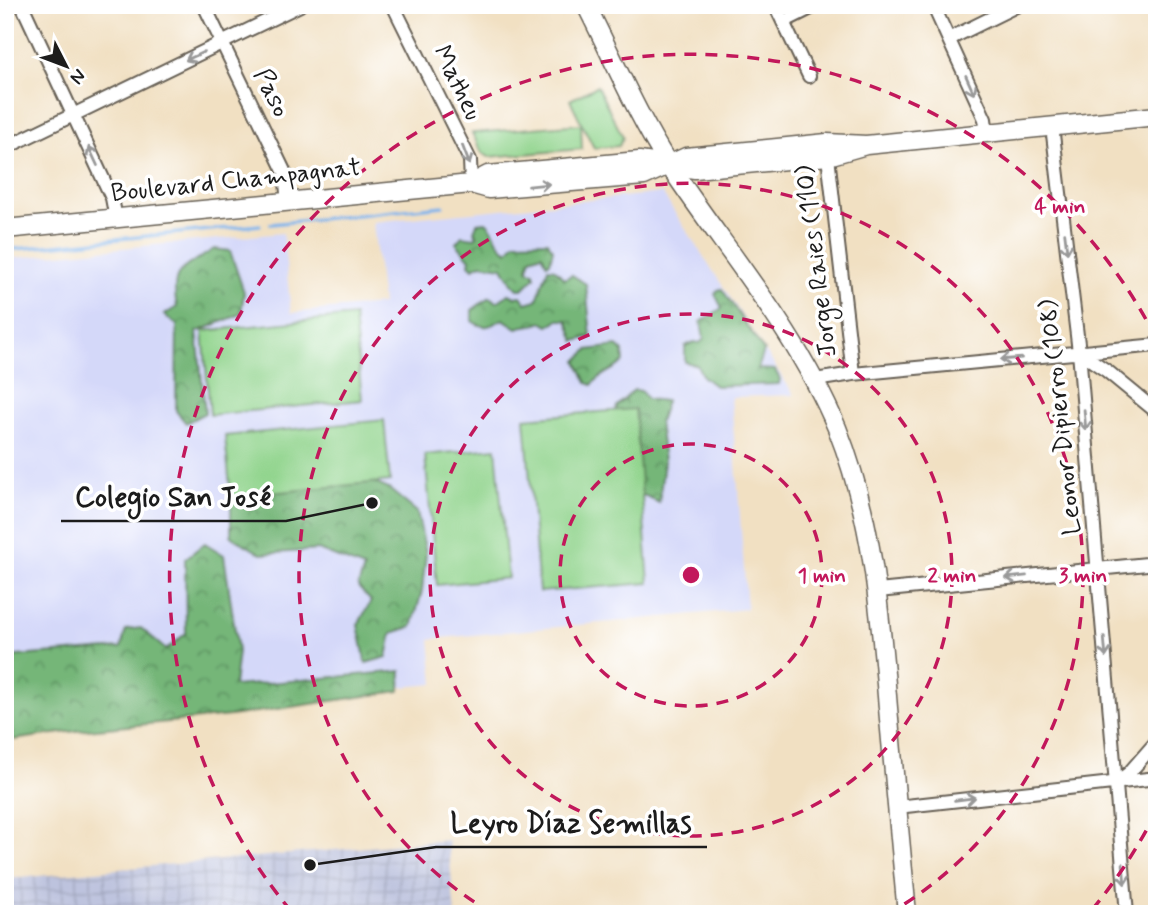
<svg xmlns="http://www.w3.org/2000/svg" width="1162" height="919" font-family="Mynerve,sans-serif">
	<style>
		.built { fill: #d4d8f9 }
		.industrial { fill: url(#industrial-grid) }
		.forest { fill: url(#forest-crowns); stroke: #48694a; stroke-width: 2 }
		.park { fill: #91d48d; stroke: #567854; stroke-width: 2 }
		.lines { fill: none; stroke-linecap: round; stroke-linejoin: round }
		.stream { stroke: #7db4ec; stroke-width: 3.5 }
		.minor-casing { stroke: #676156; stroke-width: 16 }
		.secondary-casing { stroke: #676156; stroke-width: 21 }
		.minor { stroke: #fff; stroke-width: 12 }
		.secondary { stroke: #fff; stroke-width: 18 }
		.oneway { stroke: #999 }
		.ring { fill: none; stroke: #c2185b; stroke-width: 3.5; stroke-dasharray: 12 9 }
		.labels { text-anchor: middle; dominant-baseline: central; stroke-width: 7; stroke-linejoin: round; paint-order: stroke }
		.street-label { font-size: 26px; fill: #1c1c1c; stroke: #fff }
		.centre { fill: #c2185b; stroke: #fff; stroke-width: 3.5 }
		.ring-label { font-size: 21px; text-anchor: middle; font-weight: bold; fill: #c2185b; stroke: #fff; stroke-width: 7; stroke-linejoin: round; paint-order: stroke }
		.leader { fill: none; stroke: #1c1c1c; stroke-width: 2.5 }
		.callout-dot { fill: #1c1c1c; stroke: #fff; stroke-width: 2.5 }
		.callout-label { font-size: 28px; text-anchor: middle; font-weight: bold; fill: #1c1c1c; stroke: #fff; stroke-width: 7; stroke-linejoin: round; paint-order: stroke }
	</style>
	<defs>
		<pattern id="industrial-grid" width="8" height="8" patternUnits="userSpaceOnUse" patternTransform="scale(1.75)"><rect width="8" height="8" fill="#bdc3de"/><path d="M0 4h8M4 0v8" fill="none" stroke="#a2a7be"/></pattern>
		<pattern id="forest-crowns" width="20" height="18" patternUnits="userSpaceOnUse" patternTransform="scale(1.75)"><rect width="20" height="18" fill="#74b678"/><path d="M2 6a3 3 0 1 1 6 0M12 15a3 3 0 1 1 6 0" fill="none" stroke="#5e9362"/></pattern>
	</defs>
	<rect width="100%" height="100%" fill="#fff"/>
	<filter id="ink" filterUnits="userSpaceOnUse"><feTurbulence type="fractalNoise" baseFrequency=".0143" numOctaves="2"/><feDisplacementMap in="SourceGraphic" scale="14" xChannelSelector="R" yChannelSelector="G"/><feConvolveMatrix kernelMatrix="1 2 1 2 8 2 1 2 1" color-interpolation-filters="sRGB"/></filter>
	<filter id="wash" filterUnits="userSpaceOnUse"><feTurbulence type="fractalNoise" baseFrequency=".00686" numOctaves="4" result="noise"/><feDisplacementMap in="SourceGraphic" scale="28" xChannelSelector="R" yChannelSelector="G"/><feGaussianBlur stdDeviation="1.57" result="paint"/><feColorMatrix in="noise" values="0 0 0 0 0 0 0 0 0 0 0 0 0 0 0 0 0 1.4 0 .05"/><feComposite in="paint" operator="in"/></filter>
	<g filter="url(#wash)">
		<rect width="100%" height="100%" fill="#f1e0c2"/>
		<path class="built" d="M 662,193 L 794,395 L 731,397 L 747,609 L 430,639 L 434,684 L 5,724 L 5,259 L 283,233 L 291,313 L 382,304 L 373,222 Z"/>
		<path class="industrial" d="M 448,840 L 455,914 L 5,914 L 5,879 Z"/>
		<path class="forest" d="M 486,222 C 497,231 495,244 508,251 L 515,242 L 547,241 L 553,249 L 550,262 L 547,264 L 542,254 L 531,258 L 528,268 L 529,271 L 534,272 L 535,277 L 523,289 L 518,289 L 512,283 L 503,267 L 481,264 L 473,268 L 469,264 L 470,259 L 456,243 L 462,236 L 475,238 L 477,236 L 474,231 L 477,223 Z
			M 214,249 L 230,251 L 244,292 L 241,314 L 197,332 L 205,413 L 186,423 L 176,411 L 177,325 L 164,315 L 177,307 C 169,268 184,269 214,249 Z
			M 548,268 L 555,269 L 564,279 L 572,275 L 586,284 L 591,337 L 575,341 L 567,320 L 557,320 L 549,326 L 542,322 C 536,326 525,325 517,328 L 503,319 C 491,326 484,330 472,321 L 472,310 L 490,297 L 497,302 L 509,294 L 515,297 L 521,296 L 526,303 L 537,300 Z
			M 722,289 L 764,351 L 758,369 L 775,370 L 780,379 L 779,384 L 715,386 L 703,377 L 697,365 L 685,362 L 685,346 L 694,342 L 700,343 L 704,339 L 701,322 L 722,308 L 715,294 L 718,290 Z
			M 617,346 L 623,351 L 624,362 C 613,371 601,373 592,385 L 587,383 L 577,361 L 588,350 Z
			M 634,390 L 641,391 L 647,399 L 666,401 L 659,422 L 664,461 L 659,503 L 646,496 L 628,494 L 615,416 L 617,406 Z
			M 373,482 L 389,489 L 417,512 L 426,553 L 422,591 L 412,627 L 392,633 L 387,657 L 366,663 L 358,625 L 371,601 L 358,587 L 364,568 L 318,550 L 261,554 L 231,536 L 231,497 Z
			M 205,543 L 224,555 L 238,651 L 234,686 L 401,671 L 400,691 L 230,716 L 76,731 L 5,741 L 5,657 L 121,648 L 126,630 L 141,628 L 166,650 L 186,633 L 185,559 Z"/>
		<path class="park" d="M 597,86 L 623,137 L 619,146 L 594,148 L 570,100 Z
			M 581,124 L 582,149 L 489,157 L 482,153 L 472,133 Z
			M 354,316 L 362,400 L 210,415 L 203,331 Z
			M 635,409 L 649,583 L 539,592 L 525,418 Z
			M 384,420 L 390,481 L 231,497 L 225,436 Z
			M 496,448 L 508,578 L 437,585 L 425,455 Z"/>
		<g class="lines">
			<path class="stream" d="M 271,224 L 443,206
				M 5,250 L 260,225"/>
		</g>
	</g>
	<g filter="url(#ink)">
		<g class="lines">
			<g class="minor-casing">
				<path id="minor" d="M 22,5 L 112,198 L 116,219
					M 204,5 L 285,173 L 288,203
					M 393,5 L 470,160 L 471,184
					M 775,5 L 809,76
					M 933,5 L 985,119 L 987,133
					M 783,22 L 817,5
					M 949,39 L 1018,5
					M 1052,126 L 1079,352 L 1127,914
					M 5,148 L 300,5
					M 827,148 L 853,374
					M 1079,352 L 1107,371 L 1157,412
					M 815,380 L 853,374 L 1157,345
					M 878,591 L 1157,563
					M 1117,782 L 1129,773 L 1157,741
					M 897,807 L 1157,778"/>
			</g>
			<g class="secondary-casing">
				<path id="secondary" d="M 586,5 C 613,58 637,115 669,165 C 726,251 797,332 837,428 C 873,518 880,612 888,708 C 894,777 901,845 907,914
					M 471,184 L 489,189 L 644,176 L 686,157 L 827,143 L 866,145 L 1157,116
					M 5,229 L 471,184 L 488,175 L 639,161 L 695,169 L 828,156 L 866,145"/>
			</g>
			<use href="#minor" class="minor"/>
			<use href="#secondary" class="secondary"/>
		</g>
		<defs><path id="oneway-shaft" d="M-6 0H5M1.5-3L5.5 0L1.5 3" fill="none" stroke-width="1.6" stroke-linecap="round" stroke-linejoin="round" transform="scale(1.75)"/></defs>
		<g class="oneway">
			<use href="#oneway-shaft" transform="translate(195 56) rotate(154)"/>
			<use href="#oneway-shaft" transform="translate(970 85) rotate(66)"/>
			<use href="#oneway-shaft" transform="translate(466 155) rotate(69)"/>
			<use href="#oneway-shaft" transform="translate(93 156) rotate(-115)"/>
			<use href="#oneway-shaft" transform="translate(539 185) rotate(-6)"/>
			<use href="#oneway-shaft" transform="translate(1066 243) rotate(83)"/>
			<use href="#oneway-shaft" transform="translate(1011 359) rotate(175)"/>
			<use href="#oneway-shaft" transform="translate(1085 420) rotate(85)"/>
			<use href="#oneway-shaft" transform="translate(1016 577) rotate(174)"/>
			<use href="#oneway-shaft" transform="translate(1105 647) rotate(85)"/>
			<use href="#oneway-shaft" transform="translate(965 799) rotate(-7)"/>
			<use href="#oneway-shaft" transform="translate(1124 874) rotate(85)"/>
		</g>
	</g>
	<g class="ring">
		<circle cx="691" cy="575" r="131"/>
		<circle cx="691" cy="575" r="261"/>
		<path d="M492 913A392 392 0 1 1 890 913"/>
		<path d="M1156 812A522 522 0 0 1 1091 911M291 911A522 522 0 1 1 1156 338"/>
	</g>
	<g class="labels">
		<g class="street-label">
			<text transform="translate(457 83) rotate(64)">Matheu</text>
			<text transform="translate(271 93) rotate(64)">Paso</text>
			<text transform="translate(236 181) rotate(-6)">Boulevard Champagnat</text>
			<text transform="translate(817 261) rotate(-97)">Jorge Raies (110)</text>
			<text transform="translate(1061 417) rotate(-96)">Leonor Dipierro (108)</text>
		</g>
	</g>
	<circle cx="691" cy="575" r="10" class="centre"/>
	<g class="ring-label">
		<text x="1060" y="213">4 min</text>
		<text x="822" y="582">1 min</text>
		<text x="952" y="582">2 min</text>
		<text x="1083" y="582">3 min</text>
	</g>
	<path class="leader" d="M372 503L286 521H61M310 865L436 847H707"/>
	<g class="callout-dot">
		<circle cx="372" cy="503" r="7"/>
		<circle cx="310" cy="865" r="7"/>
	</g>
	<g class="callout-label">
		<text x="173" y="506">Colegio San José</text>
		<text x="571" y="832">Leyro Díaz Semillas</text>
	</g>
	<rect width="1162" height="919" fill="none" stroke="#fff" stroke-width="28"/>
	<g transform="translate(66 66) rotate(132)" stroke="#ffffff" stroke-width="5" paint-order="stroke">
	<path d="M0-5L12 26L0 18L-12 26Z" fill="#1c1c1c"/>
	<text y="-10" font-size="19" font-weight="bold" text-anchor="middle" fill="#1c1c1c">N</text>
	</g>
</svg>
